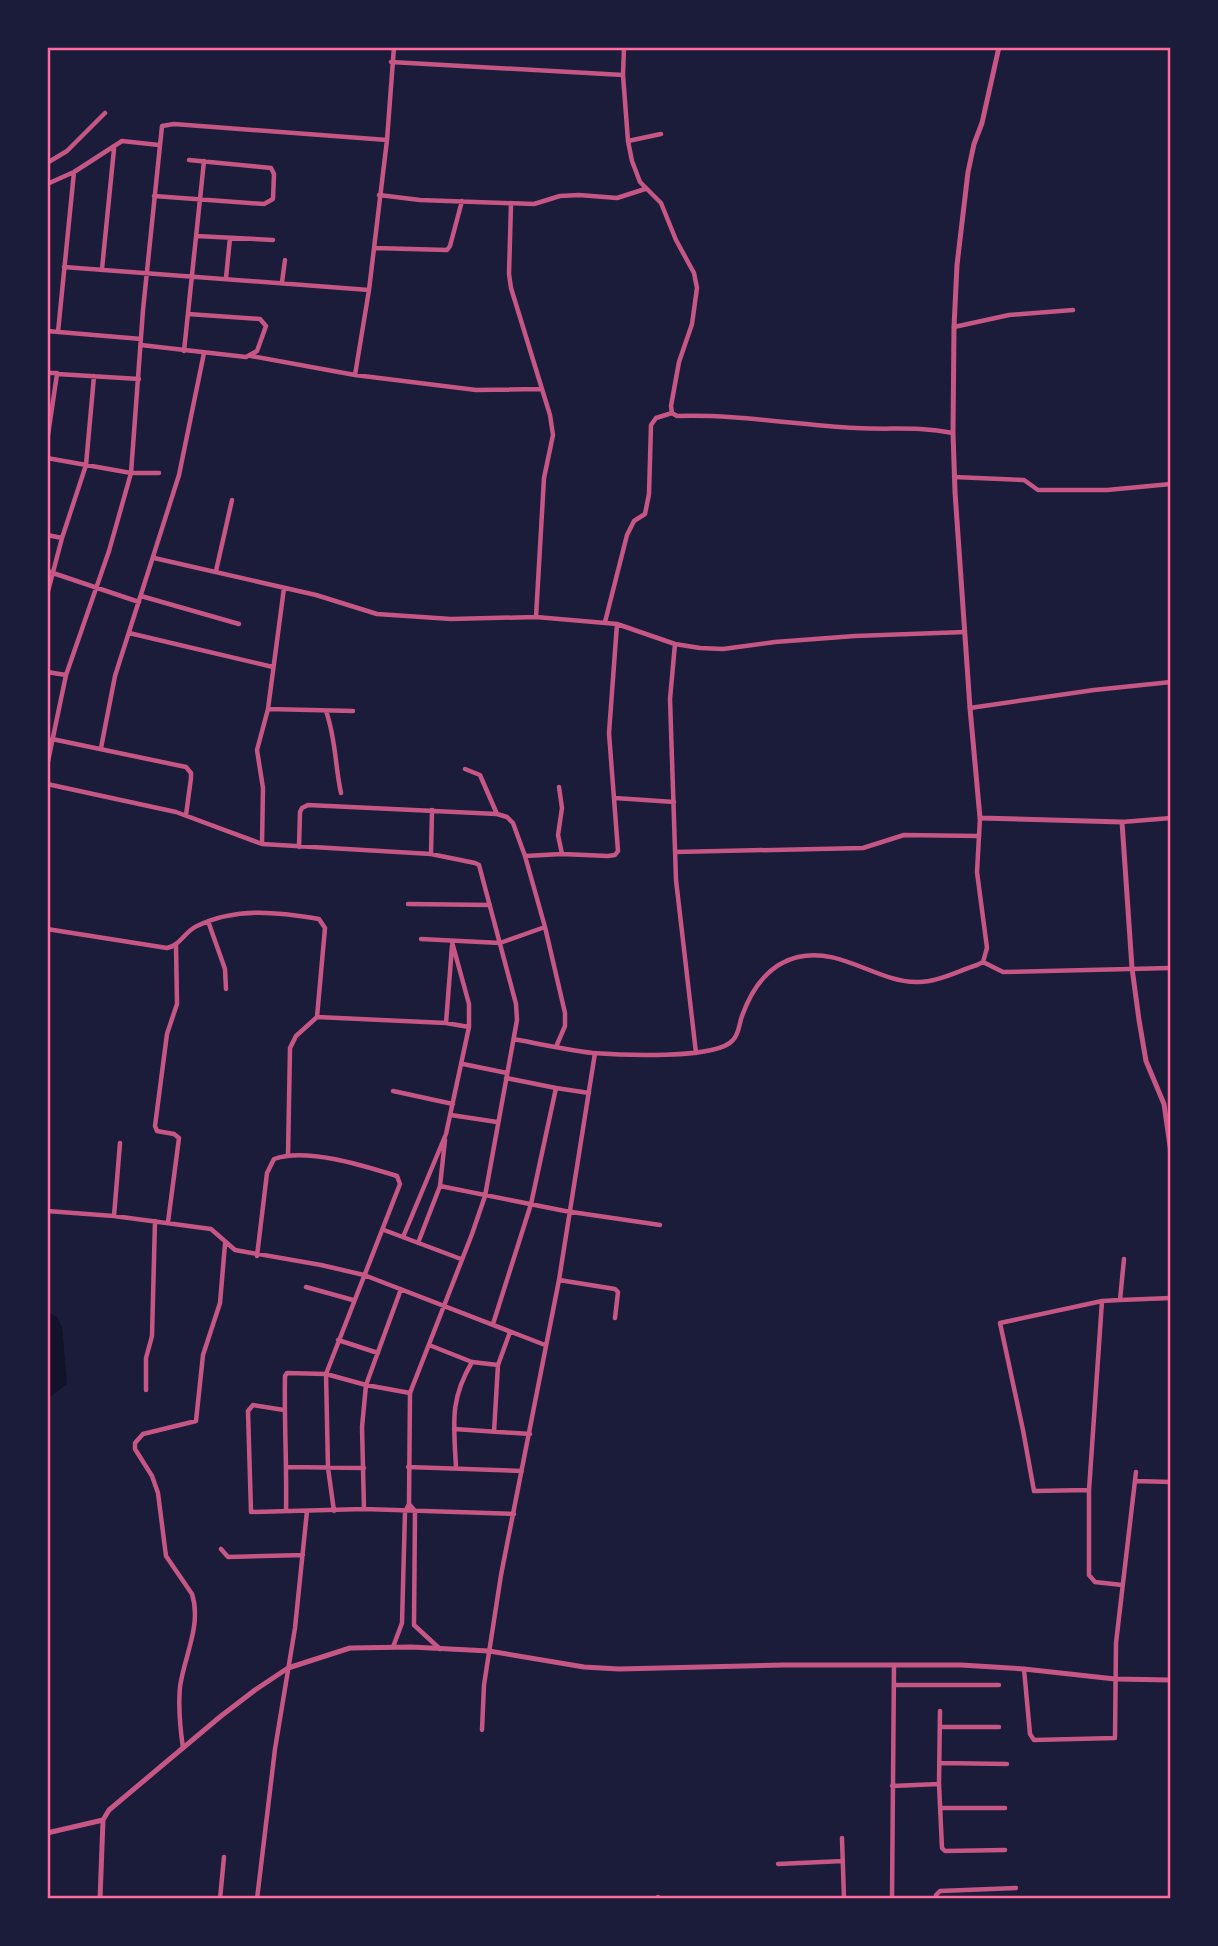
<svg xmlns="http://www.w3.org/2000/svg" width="1218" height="1946" font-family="Poppins,sans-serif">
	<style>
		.water { fill: #12122b }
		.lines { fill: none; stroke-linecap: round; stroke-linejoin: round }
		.minor { stroke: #c65784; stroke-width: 4.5 }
		.tertiary { stroke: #c65784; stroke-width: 5 }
		.neatline { fill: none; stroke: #ff6b9d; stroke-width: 2.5 }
	</style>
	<rect width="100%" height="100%" fill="#1b1b3a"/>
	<path class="water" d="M 47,1312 L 57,1317 L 62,1327 L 67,1384 L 47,1399 Z"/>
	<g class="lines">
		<path class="minor" d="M 624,47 L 623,75 L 628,141 L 632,161 L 640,182 L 661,203 L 676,240 L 694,273 L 697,288 L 692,324 L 679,362 L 671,406 L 672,413 L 677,416 C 737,414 796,425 856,428 C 891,430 917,426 953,433
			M 391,62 L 623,75
			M 628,141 L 661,134
			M 47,163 L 67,151 L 105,113
			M 47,184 L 74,172 L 122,141 L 159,145
			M 379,195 L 420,200 L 534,204 L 560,196 L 579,195 L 617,198 L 645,189
			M 154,196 L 264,204 L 273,199 L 274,174 L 271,168 L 189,160
			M 511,204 L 509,274 L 511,288 L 550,415 L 553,435 L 544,478 L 536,617
			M 196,236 L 273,240
			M 374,248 L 447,250 L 450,246 L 462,201
			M 64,267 L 369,290
			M 102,269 L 114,149
			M 226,278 L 230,238
			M 282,282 L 285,260
			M 954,327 L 1009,315 L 1073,310
			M 47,331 L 141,339
			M 58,332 L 74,172
			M 141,345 L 246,357 L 257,351 L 266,326 L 260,319 L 188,314
			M 184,351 L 204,161
			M 251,356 L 355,375 L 476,390 L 541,389
			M 47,373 L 57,373
			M 355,375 L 369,290 L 387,140 L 394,47
			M 47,442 L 57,374 L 139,379
			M 47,458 L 131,473 L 159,473
			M 954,477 L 1024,480 L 1038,490 L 1107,490 L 1171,484
			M 47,535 L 62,538
			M 154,558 L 316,595 L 377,614 L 451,619 L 536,617 L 617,624 L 675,644 L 700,648 L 723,649 L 775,642 L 855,636 L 965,632
			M 47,571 L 139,602
			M 216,571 L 232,500
			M 47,595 L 62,538 L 86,465 L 94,376
			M 141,596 L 239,624
			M 605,622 L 627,535 L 634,521 L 645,514 L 649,494 L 651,425 L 656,418 L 672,413
			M 129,633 L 273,667
			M 675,644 L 670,699 L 676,880 L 696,1053
			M 47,672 L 66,675
			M 970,708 L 1094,690 L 1171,682
			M 268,709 L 353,711
			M 326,711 C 336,739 335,766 341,793
			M 52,739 L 186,767 L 191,773 L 191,778 L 186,815
			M 101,748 L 115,676 L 179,475 L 204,353
			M 47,766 L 66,675 L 109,551 L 131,473 L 143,310 L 162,126 L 174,124 L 387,140
			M 465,769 L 480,775 L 497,814 L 507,817 L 513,823 L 525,856 L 545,927 L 565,1013 L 565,1026 L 556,1047
			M 47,784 L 176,812 L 262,844 L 431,854 L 475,863 L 479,865 L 516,1004 L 517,1020 L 485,1196 L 472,1234 L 410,1393 L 409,1504
			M 559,787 L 562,808 L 558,835 L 562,854
			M 615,798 L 674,802
			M 1122,822 L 1171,818
			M 262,844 L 263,788 L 257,750 L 268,709 L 284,588
			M 299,847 L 300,812 L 302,808 L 308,805 L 497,814
			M 675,852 L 863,848 L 904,835 L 979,836
			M 431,854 L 432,810
			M 525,856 L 562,854 L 608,856 L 615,855 L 618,851 L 609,733 L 617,624
			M 408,904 L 490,905
			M 208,921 L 225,969 L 226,989
			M 47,929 L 167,948 C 181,945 184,932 197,926 C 236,907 278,912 319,919 L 325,928 L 317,1017 L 446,1023 L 469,1027
			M 421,939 L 500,943 L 545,927
			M 983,962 L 1003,972 L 1171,968
			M 446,1023 L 452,946
			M 514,1039 C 540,1044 567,1050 593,1053 C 618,1055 717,1060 733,1040 C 739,1034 739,1024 742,1016 C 752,988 769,964 798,957 C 840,947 875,981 916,982 C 936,983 958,971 977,965 L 983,962 L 987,948 L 977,872 L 980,818
			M 463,1064 L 507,1073
			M 506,1078 L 556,1088
			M 393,1091 L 453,1104
			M 451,1115 L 497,1122
			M 288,1155 L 290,1048 L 296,1036 L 317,1017
			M 440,1186 L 565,1211 L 660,1225
			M 47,1211 L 114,1216 L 211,1229 L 235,1250 L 321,1265 L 364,1275 L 545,1345
			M 114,1216 L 120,1143
			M 168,1222 L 179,1138 L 174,1134 L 157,1131 L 155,1126 L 167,1034 L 177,1004 L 176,946
			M 384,1230 L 461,1259
			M 403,1237 L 446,1134 L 469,1027 L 469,1004 L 452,942
			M 418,1243 L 440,1186 L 445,1140
			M 257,1256 L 267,1173 L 274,1159 C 306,1147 365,1166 397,1176 L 400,1184 L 326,1374 L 328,1468 L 334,1511
			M 559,1280 L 615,1289 L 618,1292 L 615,1318
			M 306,1287 L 353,1300
			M 1120,1300 L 1171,1298
			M 493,1324 L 531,1204 L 556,1088 L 589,1093
			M 338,1340 L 378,1353
			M 429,1345 L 472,1362 L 498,1365
			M 146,1390 L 146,1358 L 152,1336 L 155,1221
			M 284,1410 L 253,1405 L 248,1411 L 251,1512 L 364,1509 L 514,1514
			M 454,1429 L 530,1434
			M 494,1432 L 498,1365 L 510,1332
			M 288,1467 L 364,1468
			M 408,1467 L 522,1471
			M 456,1468 C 454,1424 449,1401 472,1362
			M 1135,1481 L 1171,1482
			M 1089,1490 L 1034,1491 L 1023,1430 L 1000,1323 L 1102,1301
			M 364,1509 L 362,1427 L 366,1385 L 401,1289
			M 286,1511 C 287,1466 284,1421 285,1376 L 287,1373 L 326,1374 L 366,1385 L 410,1393
			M 221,1549 L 228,1557 L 303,1555
			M 1122,1585 L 1095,1582 L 1089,1575 L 1089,1490 L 1102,1301 L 1120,1300 L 1124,1259
			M 393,1647 L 402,1623 L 405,1512 L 409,1504 L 415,1511 L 414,1625 L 440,1649
			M 1024,1669 L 1030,1734 L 1034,1740 L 1115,1738 L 1116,1643 L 1136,1472
			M 894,1685 L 999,1685
			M 940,1711 L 939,1784 L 942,1848 L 945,1851 L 1005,1850
			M 940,1727 L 999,1727
			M 482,1730 L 484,1685 L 501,1575 L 559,1280 L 595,1053
			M 183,1748 C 180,1727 178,1708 180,1687 C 184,1657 202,1625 192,1594 L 166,1556 L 158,1493 L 152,1476 L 135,1449 L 135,1443 L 143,1434 L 196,1421 L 203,1355 L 220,1303 L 225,1244
			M 940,1763 L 1007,1764
			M 892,1786 L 939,1784
			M 940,1808 L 1005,1808
			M 842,1838 L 844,1899
			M 778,1864 L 843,1861
			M 220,1899 L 224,1857
			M 257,1899 L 275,1749 L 295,1628 L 307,1511
			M 658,1899 L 658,1897
			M 892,1899 L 894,1665
			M 936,1899 L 936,1895 L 940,1891 L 1016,1888"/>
		<path class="tertiary" d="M 999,47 L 982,123 L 974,144 L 968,172 L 957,265 L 954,327 L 953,433 L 955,492 L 970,708 L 980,818 L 1122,822 L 1132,968 L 1139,1020 L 1146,1061 L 1164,1104 L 1171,1153
			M 47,1833 L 103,1820
			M 100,1899 L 103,1820 L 109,1810 L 221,1716 L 255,1690 L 288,1668 L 350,1648 L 411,1647 L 489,1651 L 584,1667 L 619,1669 L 783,1665 L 961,1665 L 1024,1669 L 1115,1679 L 1171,1680"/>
	</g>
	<rect width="1218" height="1946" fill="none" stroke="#1b1b3a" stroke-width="98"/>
	<rect x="49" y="49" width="1120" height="1848" class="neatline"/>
</svg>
